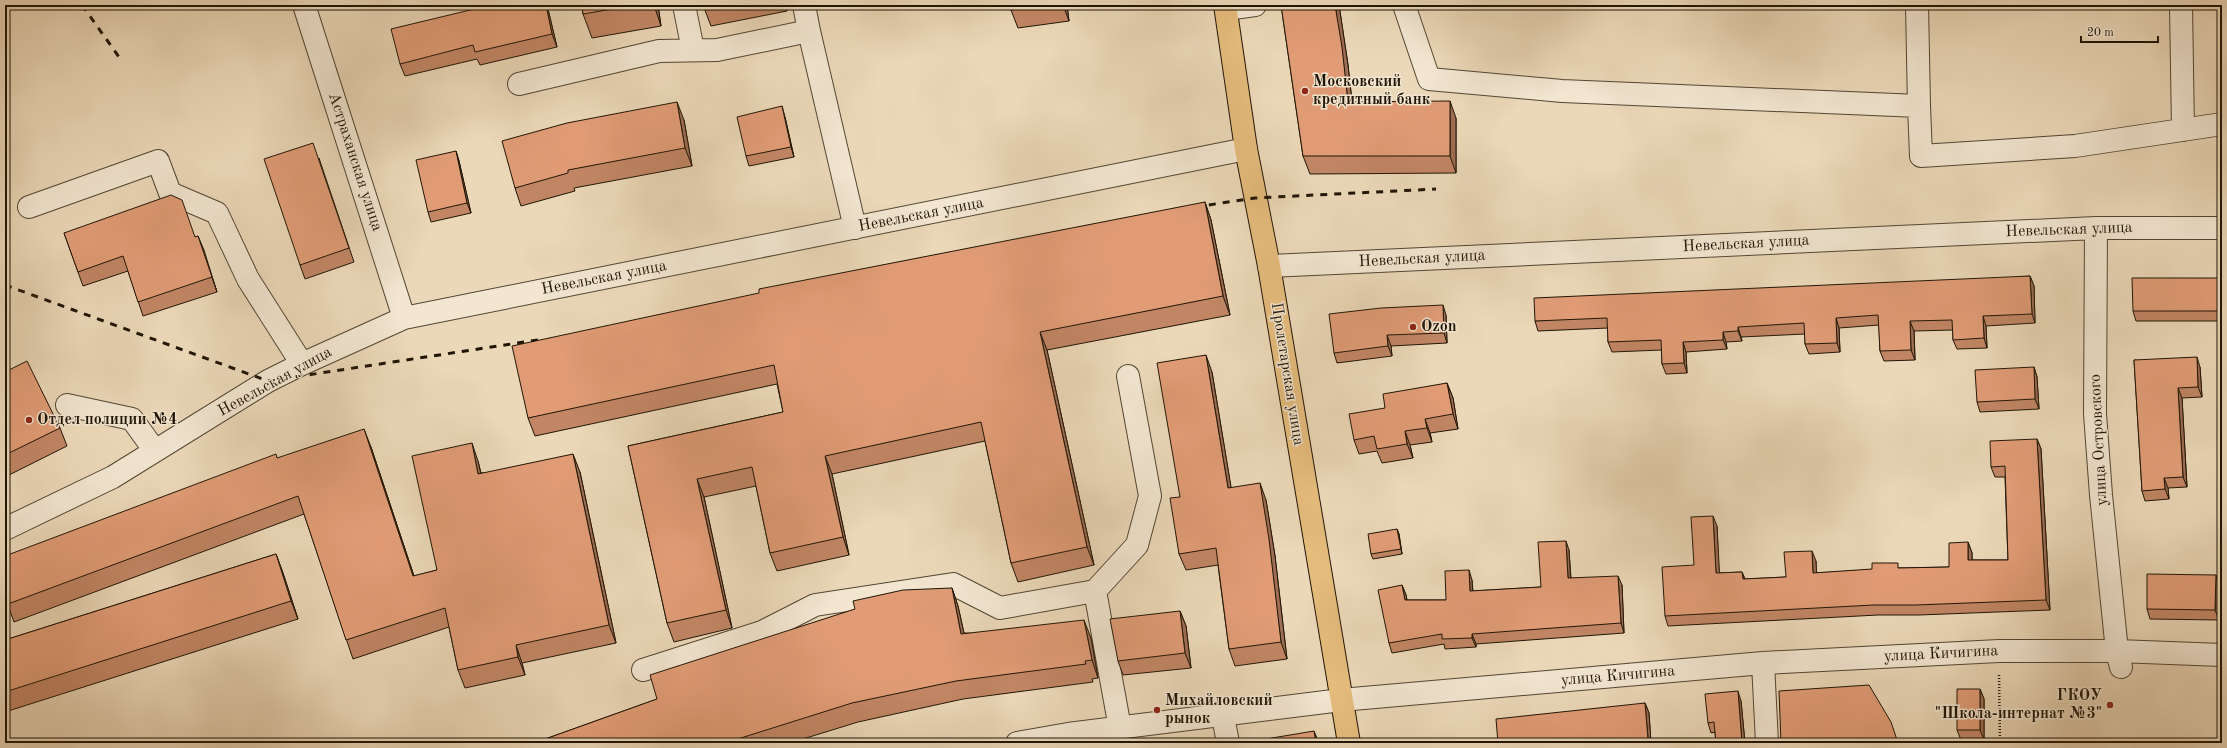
<svg xmlns="http://www.w3.org/2000/svg" width="2227" height="748" font-family="'Old Standard TT',serif">
	<style>
		.lines { fill: none; stroke-linecap: round; stroke-linejoin: round }
		.minor-casing { stroke: #524633; stroke-width: 24 }
		.major-casing { stroke: #1f1507; stroke-width: 24 }
		.path { stroke: #1f1507; stroke-width: 2.5; stroke-dasharray: 1 2; stroke-linecap: butt }
		.minor { stroke: #f2e6d1; stroke-width: 22 }
		.major { stroke: #e6bc7c; stroke-width: 22 }
		.rail { stroke: #1f1507; stroke-width: 3; stroke-dasharray: 7 7; stroke-linecap: butt }
		.wall { fill: #c28665; stroke: #1f1507 }
		.shaded-wall { fill: #9e6d53; stroke: #1f1507 }
		.building { fill: #e19c76; stroke: #1f1507 }
		.poi-dot { fill: #8f2418; stroke: #f2e6d1; stroke-width: 1.5 }
		.labels { text-anchor: middle; dominant-baseline: central; stroke-width: 3; stroke-linejoin: round; paint-order: stroke }
		.poi-label { font-size: 16px; font-weight: bold; fill: #1f1507; stroke: #f2e6d1; text-anchor: start }
		.street-label { font-size: 16px; fill: #1f1507; stroke: #f2e6d1 }
	</style>
	<rect width="100%" height="100%" fill="#ebd8b8"/>
	<filter id="stains"><feTurbulence type="fractalNoise" baseFrequency=".005" numOctaves="4"/><feColorMatrix values="0 0 0 0 .2 0 0 0 0 .09 0 0 0 0 .02 0 0 0 .5 -.17"/></filter>
	<radialGradient id="worn" r=".72"><stop offset=".6" stop-color="#630" stop-opacity="0"/><stop offset="1" stop-color="#630" stop-opacity=".3"/></radialGradient>
	<g class="lines">
		<g class="minor-casing">
			<path id="minor" d="M 304,5 L 404,318
				M 684,5 L 693,50
				M 804,5 L 809,31
				M 1404,5 L 1429,79 L 1562,91 L 1919,106 L 1917,5
				M 2181,5 L 2183,130
				M 1226,9 L 1255,5
				M 519,84 L 659,51 L 717,50 L 809,31 L 855,228
				M 1919,106 L 1921,156 L 2075,146 L 2222,124
				M 29,207 L 158,161 L 170,193 L 217,213 L 248,279 L 302,364
				M 2096,228 L 2095,414 L 2101,495 L 2117,651 L 2121,667
				M 1269,266 L 2096,228 L 2222,228
				M 67,405 L 132,419 L 155,451
				M 5,529 L 113,477 L 268,381 L 302,364 L 404,318 L 1246,149
				M 1095,591 L 1137,545 L 1150,496 L 1128,376
				M 1763,663 L 1767,743
				M 643,670 L 762,632 L 815,605 L 953,584 L 1000,608 L 1095,591 L 1120,728
				M 1223,716 L 1228,743
				M 1017,743 L 1068,734 L 1341,700 L 1763,663 L 1999,651 L 2117,651 L 2222,655"/>
		</g>
		<g class="major-casing">
			<path id="major" d="M 1225,5 L 1246,149 L 1269,266 L 1349,743"/>
		</g>
		<path class="path" d="M 1999,675 L 2000,743"/>
		<use href="#minor" class="minor"/>
		<use href="#major" class="major"/>
		<path class="rail" d="M 82,5 L 119,57
			M 1195,207 L 1255,198 L 1436,189
			M 5,285 L 268,381 L 544,339"/>
	</g>
	<path class="wall" d="M 547,5 L 557,47 L 480,65 L 477,59 L 405,76 L 400,64 Z
		M 582,5 L 658,5 L 661,26 L 592,38 L 583,14 Z
		M 703,5 L 786,5 L 787,11 L 711,26 Z
		M 1011,5 L 1067,5 L 1069,21 L 1018,28 L 1011,10 Z
		M 1281,5 L 1339,5 L 1348,65 L 1352,102 L 1456,118 L 1456,173 L 1310,174 L 1303,156 Z
		M 785,117 L 794,157 L 749,166 L 746,156 Z
		M 684,120 L 692,166 L 574,188 L 575,191 L 521,206 L 515,188 Z
		M 456,151 L 459,161 L 471,213 L 431,222 L 428,212 Z
		M 319,158 L 354,262 L 305,279 L 300,265 Z
		M 1205,202 L 1211,220 L 1230,315 L 1047,350 L 1094,565 L 1018,582 L 1011,563 L 985,441 L 832,474 L 849,555 L 777,571 L 770,553 L 756,486 L 704,497 L 732,628 L 674,642 L 667,623 L 628,446 L 783,412 L 777,384 L 535,436 L 528,418 Z
		M 64,233 L 195,237 L 198,236 L 217,292 L 143,316 L 128,271 L 83,286 Z
		M 2030,276 L 2034,286 L 2035,323 L 1986,326 L 1987,348 L 1957,349 L 1953,340 L 1953,330 L 1914,331 L 1915,360 L 1884,361 L 1880,351 L 1879,325 L 1839,328 L 1840,352 L 1809,354 L 1805,344 L 1805,334 L 1741,337 L 1742,341 L 1726,342 L 1727,349 L 1686,352 L 1687,373 L 1666,374 L 1662,364 L 1662,350 L 1612,352 L 1608,342 L 1608,328 L 1538,331 L 1535,321 Z
		M 2222,278 L 2222,321 L 2136,321 L 2133,311 Z
		M 1446,315 L 1447,343 L 1391,346 L 1392,356 L 1337,363 L 1334,353 Z
		M 2134,360 L 2200,367 L 2202,397 L 2182,398 L 2187,487 L 2168,488 L 2169,499 L 2145,501 L 2142,491 Z
		M 2034,367 L 2037,377 L 2039,409 L 1980,412 L 1977,402 Z
		M 5,372 L 60,428 L 67,446 L 5,477 Z
		M 1212,372 L 1231,488 L 1266,500 L 1275,556 L 1287,659 L 1235,666 L 1229,649 L 1218,565 L 1186,570 L 1179,554 L 1180,497 Z
		M 1447,383 L 1453,398 L 1458,429 L 1430,433 L 1432,442 L 1410,445 L 1413,458 L 1382,463 L 1377,451 L 1359,454 L 1354,440 L 1385,408 Z
		M 2037,439 L 2041,449 L 2050,610 L 1919,615 L 1878,615 L 1668,626 L 1665,616 L 1717,526 L 1719,573 L 1742,572 L 1745,579 L 1786,577 L 1816,561 L 1816,573 L 1900,568 L 1949,567 L 1968,542 L 1972,553 L 1972,560 L 2008,560 L 2005,477 L 1995,477 L 1991,467 Z
		M 371,447 L 414,576 L 437,570 L 478,461 L 481,473 L 580,472 L 616,643 L 522,663 L 525,675 L 465,688 L 458,670 L 449,627 L 353,659 L 304,514 L 14,622 L 5,597 L 277,458 Z
		M 1397,529 L 1399,534 L 1402,554 L 1373,559 L 1371,554 Z
		M 1569,550 L 1571,578 L 1622,585 L 1624,633 L 1476,644 L 1476,647 L 1445,649 L 1444,644 L 1392,653 L 1389,643 L 1402,585 L 1406,595 L 1407,600 L 1446,600 L 1472,580 L 1473,591 L 1541,587 Z
		M 276,554 L 283,573 L 298,619 L 5,712 L 5,640 Z
		M 2216,575 L 2219,585 L 2219,620 L 2150,619 L 2147,609 Z
		M 952,588 L 958,606 L 964,633 L 1091,638 L 1098,678 L 1092,679 L 1093,682 L 963,699 L 858,722 L 790,743 L 534,743 L 657,699 Z
		M 1180,611 L 1186,626 L 1191,668 L 1123,675 L 1118,661 Z
		M 1980,689 L 1984,699 L 1984,740 L 1961,740 L 1957,730 Z
		M 1741,701 L 1745,743 L 1716,743 L 1715,732 L 1711,733 L 1708,723 Z
		M 1645,703 L 1649,713 L 1651,743 L 1498,743 Z"/>
	<path class="shaded-wall" d="M 546,5 L 547,5 L 557,47 L 552,34 Z
		M 654,5 L 658,5 L 661,26 Z
		M 1063,5 L 1067,5 L 1069,21 Z
		M 1335,5 L 1339,5 L 1348,65 L 1354,119 L 1348,102 Z
		M 1450,101 L 1456,118 L 1456,173 L 1450,156 Z
		M 677,102 L 684,120 L 692,166 L 685,148 Z
		M 782,106 L 785,117 L 794,157 L 791,147 Z
		M 456,151 L 459,161 L 471,213 L 467,203 Z
		M 1205,202 L 1211,220 L 1230,315 L 1223,296 Z
		M 198,236 L 204,250 L 217,292 L 212,277 Z
		M 2030,276 L 2034,286 L 2035,323 L 2032,314 Z
		M 1443,305 L 1446,315 L 1447,343 L 1444,333 Z
		M 1983,316 L 1986,326 L 1987,348 L 1984,338 Z
		M 1836,318 L 1839,328 L 1840,352 L 1837,343 Z
		M 1910,321 L 1914,331 L 1915,360 L 1911,350 Z
		M 1738,327 L 1741,337 L 1742,341 L 1738,331 Z
		M 1040,332 L 1047,350 L 1094,565 L 1087,547 Z
		M 1723,332 L 1726,342 L 1727,349 L 1723,340 Z
		M 1387,335 L 1391,346 L 1392,356 L 1388,346 Z
		M 1683,342 L 1686,352 L 1687,373 L 1684,363 Z
		M 1206,355 L 1212,372 L 1234,505 L 1228,488 Z
		M 2197,357 L 2200,367 L 2202,397 L 2198,387 Z
		M 2034,367 L 2037,377 L 2039,409 L 2035,399 Z
		M 1447,383 L 1453,398 L 1458,429 L 1453,414 Z
		M 2178,388 L 2182,398 L 2187,487 L 2183,477 Z
		M 1425,419 L 1430,433 L 1432,442 L 1427,428 Z
		M 364,429 L 371,447 L 420,594 L 413,576 Z
		M 1405,431 L 1410,445 L 1413,458 L 1407,444 Z
		M 2037,439 L 2041,449 L 2050,610 L 2046,600 Z
		M 472,443 L 478,461 L 485,492 L 478,474 Z
		M 573,454 L 580,472 L 616,643 L 609,625 Z
		M 825,456 L 832,474 L 849,555 L 843,537 Z
		M 2164,478 L 2168,488 L 2169,499 L 2165,489 Z
		M 697,479 L 704,497 L 732,628 L 726,610 Z
		M 1260,483 L 1266,500 L 1275,556 L 1287,659 L 1281,642 Z
		M 1713,516 L 1717,526 L 1720,583 L 1716,573 Z
		M 1397,529 L 1399,534 L 1402,554 Z
		M 1566,541 L 1569,550 L 1571,588 L 1568,578 Z
		M 1968,542 L 1972,553 L 1972,570 L 1968,560 Z
		M 1812,551 L 1816,561 L 1817,583 L 1813,573 Z
		M 276,554 L 283,573 L 298,619 L 291,601 Z
		M 1469,570 L 1472,580 L 1473,601 L 1470,591 Z
		M 1742,572 L 1746,582 L 1743,579 Z
		M 2216,575 L 2219,585 L 2219,620 L 2215,610 Z
		M 1618,576 L 1622,585 L 1624,633 L 1621,623 Z
		M 1402,585 L 1406,595 L 1409,610 L 1405,600 Z
		M 952,588 L 958,606 L 968,652 L 961,634 Z
		M 1180,611 L 1186,626 L 1191,668 L 1185,653 Z
		M 1084,620 L 1091,638 L 1098,678 L 1092,660 Z
		M 1472,634 L 1476,644 L 1476,647 L 1472,638 Z
		M 516,645 L 522,663 L 525,675 L 518,657 Z
		M 1980,689 L 1984,699 L 1984,740 L 1980,730 Z
		M 1738,691 L 1741,701 L 1745,743 L 1742,743 Z
		M 1645,703 L 1649,713 L 1651,743 L 1650,743 L 1648,739 Z
		M 1314,731 L 1319,743 L 1316,743 Z"/>
	<path class="building" d="M 491,5 L 546,5 L 552,34 L 475,52 L 473,45 L 400,64 L 391,29 Z
		M 582,5 L 636,5 L 583,14 Z
		M 1011,5 L 1046,5 L 1011,10 Z
		M 1281,5 L 1335,5 L 1342,47 L 1348,102 L 1450,101 L 1450,156 L 1303,156 Z
		M 677,102 L 685,148 L 568,170 L 568,173 L 515,188 L 502,141 L 567,123 Z
		M 782,106 L 791,147 L 746,156 L 737,117 Z
		M 313,143 L 349,248 L 300,265 L 264,159 Z
		M 456,151 L 467,203 L 428,212 L 416,160 Z
		M 171,195 L 182,200 L 195,237 L 198,236 L 212,277 L 138,302 L 123,256 L 78,272 L 64,233 Z
		M 1205,202 L 1223,296 L 1040,332 L 1087,547 L 1011,563 L 981,422 L 825,456 L 843,537 L 770,553 L 752,467 L 697,479 L 726,610 L 667,623 L 628,446 L 783,412 L 774,365 L 528,418 L 512,346 L 759,293 L 759,289 Z
		M 2030,276 L 2032,314 L 1983,316 L 1984,338 L 1953,340 L 1952,320 L 1910,321 L 1911,350 L 1880,351 L 1878,315 L 1836,318 L 1837,343 L 1805,344 L 1804,323 L 1738,327 L 1738,331 L 1723,332 L 1723,340 L 1683,342 L 1684,363 L 1662,364 L 1661,340 L 1608,342 L 1607,318 L 1535,321 L 1534,298 Z
		M 2132,278 L 2222,278 L 2222,311 L 2133,311 Z
		M 1443,305 L 1444,333 L 1387,335 L 1388,346 L 1334,353 L 1329,314 L 1381,308 Z
		M 1206,355 L 1228,488 L 1260,483 L 1269,539 L 1281,642 L 1229,649 L 1216,548 L 1179,554 L 1170,498 L 1180,497 L 1157,363 Z
		M 2197,357 L 2198,387 L 2178,388 L 2183,477 L 2164,478 L 2165,489 L 2142,491 L 2134,360 Z
		M 27,361 L 60,428 L 5,455 L 5,372 Z
		M 2034,367 L 2035,399 L 1977,402 L 1975,370 Z
		M 1447,383 L 1453,414 L 1425,419 L 1427,428 L 1405,431 L 1407,444 L 1377,449 L 1374,436 L 1354,440 L 1349,414 L 1385,408 L 1383,394 Z
		M 364,429 L 413,576 L 437,570 L 412,456 L 472,443 L 478,474 L 573,454 L 609,625 L 516,645 L 518,657 L 458,670 L 445,608 L 346,640 L 298,496 L 8,604 L 5,596 L 5,556 L 276,454 L 277,458 Z
		M 2037,439 L 2046,600 L 1916,605 L 1874,605 L 1665,616 L 1662,567 L 1694,565 L 1691,517 L 1713,516 L 1716,573 L 1742,572 L 1743,579 L 1786,577 L 1784,552 L 1812,551 L 1813,573 L 1872,569 L 1872,563 L 1898,563 L 1898,568 L 1949,567 L 1949,543 L 1968,542 L 1968,560 L 2008,560 L 2005,466 L 1991,467 L 1990,441 Z
		M 1397,529 L 1401,549 L 1371,554 L 1368,534 Z
		M 1566,541 L 1568,578 L 1618,576 L 1621,623 L 1472,634 L 1472,638 L 1442,639 L 1442,634 L 1389,643 L 1378,590 L 1402,585 L 1405,600 L 1446,600 L 1445,571 L 1469,570 L 1470,591 L 1541,587 L 1538,542 Z
		M 276,554 L 291,601 L 5,692 L 5,640 Z
		M 2147,574 L 2216,575 L 2215,610 L 2147,609 Z
		M 952,588 L 961,634 L 1084,620 L 1092,660 L 1085,661 L 1086,664 L 956,681 L 852,703 L 725,743 L 534,743 L 657,699 L 650,675 L 855,609 L 853,601 L 903,590 Z
		M 1180,611 L 1185,653 L 1118,661 L 1110,619 Z
		M 1869,685 L 1891,722 L 1898,743 L 1781,743 L 1779,691 Z
		M 1957,689 L 1980,689 L 1980,730 L 1957,730 Z
		M 1738,691 L 1742,743 L 1716,743 L 1714,722 L 1708,723 L 1705,694 Z
		M 1645,703 L 1648,739 L 1625,741 L 1625,743 L 1498,743 L 1496,719 Z
		M 1314,731 L 1316,743 L 1254,743 L 1254,741 Z"/>
	<g class="poi-dot">
		<circle cx="1305" cy="91" r="4"/>
		<circle cx="1413" cy="327" r="4"/>
		<circle cx="29" cy="420" r="4"/>
		<circle cx="2110" cy="705" r="4"/>
		<circle cx="1157" cy="710" r="4"/>
	</g>
	<g class="labels">
		<g class="poi-label">
			<text x="1313" y="82">Московский<tspan x="1313" dy="18">кредитный банк</tspan></text>
			<text x="1421" y="327">Ozon</text>
			<text x="37" y="420">Отдел полиции №4</text>
			<text x="2102" y="696" text-anchor="end">ГКОУ<tspan x="2102" dy="18">"Школа-интернат №3"</tspan></text>
			<text x="1165" y="701">Михайловский<tspan x="1165" dy="18">рынок</tspan></text>
		</g>
		<g class="street-label">
			<text transform="translate(355 162) rotate(72)">Астраханская улица</text>
			<text transform="translate(921 215) rotate(-11)">Невельская улица</text>
			<text transform="translate(2069 230) rotate(-2)">Невельская улица</text>
			<text transform="translate(1746 244) rotate(-3)">Невельская улица</text>
			<text transform="translate(1422 259) rotate(-3)">Невельская улица</text>
			<text transform="translate(604 278) rotate(-11)">Невельская улица</text>
			<text transform="translate(1287 374) rotate(81)">Пролетарская улица</text>
			<text transform="translate(275 382) rotate(-29)">Невельская улица</text>
			<text transform="translate(2099 440) rotate(-93)">улица Островского</text>
			<text transform="translate(1941 654) rotate(-3)">улица Кичигина</text>
			<text transform="translate(1618 676) rotate(-5)">улица Кичигина</text>
		</g>
	</g>
	<rect width="2227" height="748" fill="none" stroke="#ebd8b8" stroke-width="20"/>
	<rect x="6" y="6" width="2215" height="736" fill="none" stroke="#1f1507" stroke-width="2"/>
	<rect x="10" y="10" width="2207" height="728" fill="none" stroke="#1f1507"/>
	<path d="M2081 36v6h77v-6" fill="none" stroke="#1f1507" stroke-width="2"/>
	<text x="2087" y="36" font-size="12" fill="#1f1507" stroke="#f2e6d1" stroke-width="3" paint-order="stroke">20 m</text>
	<rect width="100%" height="100%" filter="url(#stains)"/>
	<rect width="100%" height="100%" fill="url(#worn)"/>
</svg>
